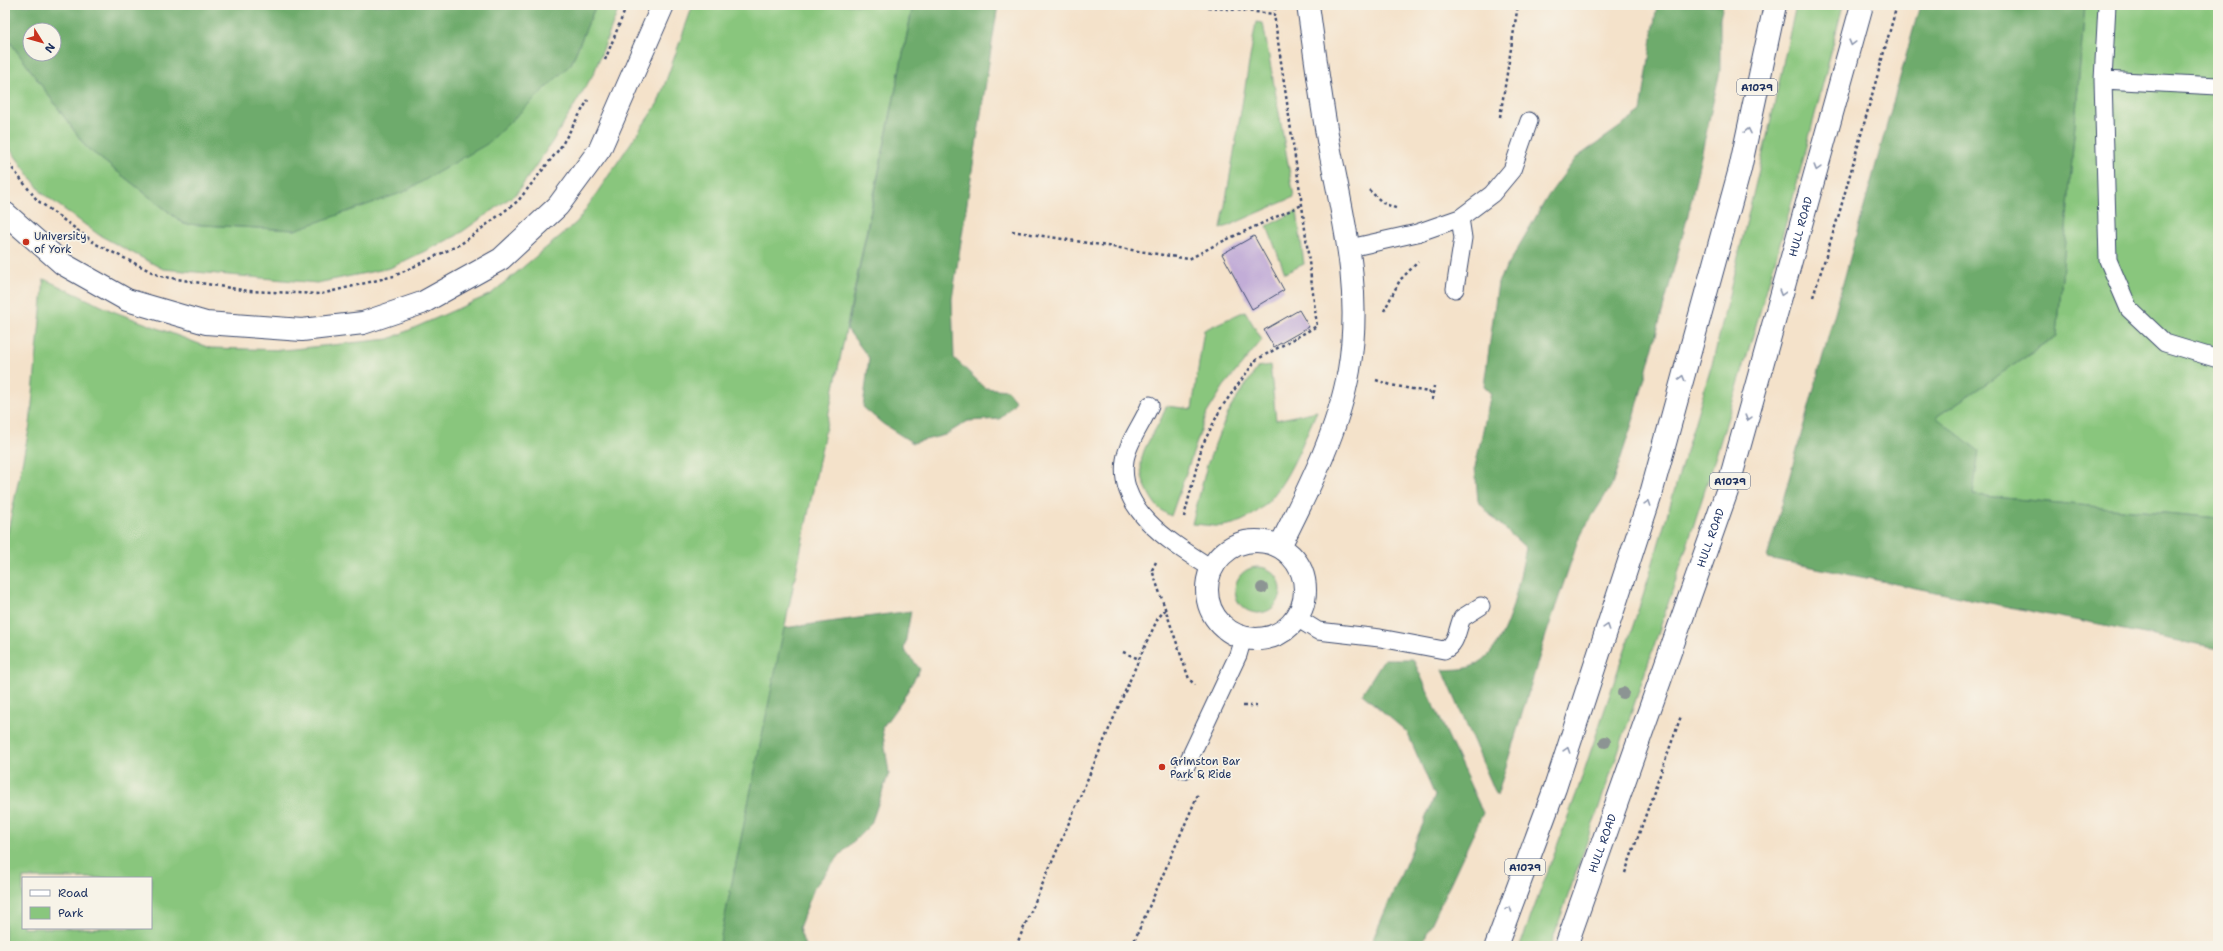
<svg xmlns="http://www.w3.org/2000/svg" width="2223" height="951" font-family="'Shantell Sans',sans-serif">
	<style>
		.green { fill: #89c67d; stroke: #527a6e; fill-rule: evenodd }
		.forest { fill: #6eab6c; stroke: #446d65; fill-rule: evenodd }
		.building { fill: #c2add7 }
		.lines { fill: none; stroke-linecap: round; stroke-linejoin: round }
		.lane-casing { stroke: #3c4a6e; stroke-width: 19 }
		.street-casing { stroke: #3c4a6e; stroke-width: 24 }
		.primary-casing { stroke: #3c4a6e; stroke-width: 24 }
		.path { stroke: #3c4a6e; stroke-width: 2.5; stroke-dasharray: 3 3; stroke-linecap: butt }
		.lane { stroke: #fff; stroke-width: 17 }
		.street { stroke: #fff; stroke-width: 22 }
		.primary { stroke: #fff; stroke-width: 22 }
		.tree { fill: #8c9493 }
		.oneway { stroke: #8d97ae }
		.poi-dot { fill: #c8321e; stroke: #f7f3e8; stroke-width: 1.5 }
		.labels { text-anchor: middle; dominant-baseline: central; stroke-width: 3.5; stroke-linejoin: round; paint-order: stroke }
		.shield { fill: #f7f3e8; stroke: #5d6a87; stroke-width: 1 }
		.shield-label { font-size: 10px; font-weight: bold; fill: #1b2f5e }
		.street-label { font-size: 11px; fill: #1b2f5e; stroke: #f7f3e8 }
		.poi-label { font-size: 11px; fill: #1b2f5e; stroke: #f7f3e8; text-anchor: start }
	</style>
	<rect width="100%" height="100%" fill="#f7f3e8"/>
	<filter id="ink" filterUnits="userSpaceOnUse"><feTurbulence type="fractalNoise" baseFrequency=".025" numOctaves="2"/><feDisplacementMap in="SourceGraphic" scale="8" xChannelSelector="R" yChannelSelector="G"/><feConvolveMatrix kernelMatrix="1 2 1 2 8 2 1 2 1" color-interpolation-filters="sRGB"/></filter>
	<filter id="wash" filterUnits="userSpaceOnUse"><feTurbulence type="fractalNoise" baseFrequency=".012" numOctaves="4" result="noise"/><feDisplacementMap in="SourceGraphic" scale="16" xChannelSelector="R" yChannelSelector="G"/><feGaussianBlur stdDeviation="0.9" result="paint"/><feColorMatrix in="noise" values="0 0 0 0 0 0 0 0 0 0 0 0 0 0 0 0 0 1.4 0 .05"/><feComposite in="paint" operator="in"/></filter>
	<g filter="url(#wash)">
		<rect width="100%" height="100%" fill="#f4e2ca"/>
		<path class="green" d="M 5,5 L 7,5 L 8,39 L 86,147 L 184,224 L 295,230 L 571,64 L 596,5 L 620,5 L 594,73 L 552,142 L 517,193 L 456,236 L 390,268 L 317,283 L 163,269 L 99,235 L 42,193 L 5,142 Z
			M 693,5 L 913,5 L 719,946 L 5,946 L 5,545 L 30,425 L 44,279 L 110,310 L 210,348 L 284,350 L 389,339 L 491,294 L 577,222 L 658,103 ZM 23,878 L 151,878 L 151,928 L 23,928 Z
			M 1796,5 L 1843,5 C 1826,72 1809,139 1791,205 C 1721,453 1638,698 1552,941 L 1550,946 L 1520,946 L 1577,792 L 1644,593 L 1714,357 L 1769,128 Z
			M 2085,5 L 2218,5 L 2218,518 L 1973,495 L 1936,417 L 2057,336 Z
			M 1256,22 L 1263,23 L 1294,197 L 1221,229 Z
			M 1297,211 L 1304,264 L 1285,273 L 1267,226 Z
			M 1245,311 L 1262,340 L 1224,386 L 1207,413 L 1171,516 C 1159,511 1154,503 1148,492 C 1128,452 1156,440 1166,406 L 1192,409 L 1204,330 Z
			M 1270,365 L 1276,420 L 1317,411 C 1297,453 1278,519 1223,526 C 1213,527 1202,524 1192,524 L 1207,465 L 1219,434 L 1231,407 L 1258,367 Z
			M1235 590a23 23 0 1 1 46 0a23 23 0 1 1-46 0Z"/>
		<path class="forest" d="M 7,5 L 596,5 L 571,64 L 487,144 L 404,192 L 295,230 L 184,224 L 86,147 L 8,39 ZM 30,30 L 54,30 L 54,54 L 30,54 Z
			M 913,5 L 998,5 L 952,299 L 954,358 L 985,388 L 1007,390 L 1016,401 L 1000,419 L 968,421 L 945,435 L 913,443 L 883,424 L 863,407 L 869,358 L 847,329 Z
			M 1657,5 L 1723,5 L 1720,18 L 1720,71 L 1687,219 L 1634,418 L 1612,485 L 1580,535 L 1546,635 L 1497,796 L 1443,670 C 1451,669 1462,670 1470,667 C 1509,655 1518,582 1526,548 L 1492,517 L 1478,501 L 1475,467 L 1491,393 L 1484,386 L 1498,282 L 1548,196 L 1576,158 L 1641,112 Z
			M 1920,5 L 2085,5 L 2057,336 L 1936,417 L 1979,451 L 1973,495 L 2218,518 L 2218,649 L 1767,558 Z
			M 911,611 L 904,650 L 920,669 L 903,699 L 882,728 L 889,773 L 871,824 L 839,856 L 814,888 L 799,928 L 805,946 L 719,946 L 784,628 Z
			M 1384,659 L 1413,659 L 1483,813 L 1421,946 L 1370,946 L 1435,796 L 1407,732 L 1362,694 Z"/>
		<g id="blocks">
			<path class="building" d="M 1254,236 L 1284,290 L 1252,309 L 1222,254 Z
				M 1299,310 L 1309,327 L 1274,347 L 1264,330 Z"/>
		</g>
	</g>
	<g filter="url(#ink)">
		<use href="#blocks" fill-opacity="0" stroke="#3c4a6e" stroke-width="1"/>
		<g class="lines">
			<g class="lane-casing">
				<path id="lane" d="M 2107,5 L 2103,80 L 2108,260 L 2129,309 L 2165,343 L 2218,359
					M 2103,80 L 2218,86
					M 1350,248 L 1417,233 L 1460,218 L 1492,194 L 1512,170 L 1529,121
					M 1455,289 L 1463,238 L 1460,218
					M 1150,405 C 1143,423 1128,441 1125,460 C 1117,512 1175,545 1211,568
					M 1297,618 L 1318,631 L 1380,638 L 1444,650 C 1457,645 1457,629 1462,618 L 1481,606
					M 1184,770 L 1238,655 L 1243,638"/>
			</g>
			<g class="street-casing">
				<path id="street" d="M 5,213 L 63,264 L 127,300 L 206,323 L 302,330 L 363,323 L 422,303 L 501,259 L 558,206 L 600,149 L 663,5
					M1207 590a49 49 0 1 1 98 0a49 49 0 1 1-98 0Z
					M 1280,546 C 1308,490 1338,432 1349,370 C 1362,293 1345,226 1330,151 C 1321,103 1315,54 1308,5"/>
			</g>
			<g class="primary-casing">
				<g id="primary">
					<path d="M 1496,946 L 1555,788 L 1651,494 L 1740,169 L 1775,5"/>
					<path id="s1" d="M 1566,946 L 1727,491 L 1862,5"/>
				</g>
			</g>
			<path class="path" d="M 1190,5 L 1274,14
				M 605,60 L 627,5
				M 1500,117 L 1518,5
				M 5,159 L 37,200 L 96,244 L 160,276 L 248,291 L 321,294 L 394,276 L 461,244 L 518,201 L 560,148 L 588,100
				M 1369,190 L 1383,203 L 1398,209
				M 1012,231 L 1189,259 L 1219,243 L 1302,205
				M 1813,297 L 1839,214 L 1897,5
				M 1384,311 L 1400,280 L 1418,262
				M 1376,380 L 1391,385 L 1433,393
				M 1432,400 L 1434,386
				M 1184,517 L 1202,446 L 1221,408 L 1256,360 L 1317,326 L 1302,205 L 1274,14 L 1276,5
				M 1156,562 L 1152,570 L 1189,679 L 1195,685
				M 1123,652 L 1139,659
				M 1243,706 L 1257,706
				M 1625,873 L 1681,716
				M 1016,946 L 1139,659 L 1158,618 L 1166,609
				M 1132,946 L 1199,792"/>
			<use href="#lane" class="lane"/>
			<use href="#street" class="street"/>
			<use href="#primary" class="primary"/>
		</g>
		<g class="tree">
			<circle cx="1262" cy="588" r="6"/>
			<circle cx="1623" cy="693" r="6"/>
			<circle cx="1605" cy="742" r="6"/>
		</g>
		<defs><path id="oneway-chevron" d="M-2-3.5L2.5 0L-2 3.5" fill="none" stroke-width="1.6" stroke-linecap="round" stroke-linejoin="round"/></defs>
		<g class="oneway">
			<use href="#oneway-chevron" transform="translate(1852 43) rotate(105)"/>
			<use href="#oneway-chevron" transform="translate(1748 131) rotate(-78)"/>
			<use href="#oneway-chevron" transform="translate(1817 168) rotate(106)"/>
			<use href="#oneway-chevron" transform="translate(1782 293) rotate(106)"/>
			<use href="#oneway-chevron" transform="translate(1682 378) rotate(-75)"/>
			<use href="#oneway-chevron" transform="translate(1748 418) rotate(106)"/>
			<use href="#oneway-chevron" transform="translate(1648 503) rotate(-72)"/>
			<use href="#oneway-chevron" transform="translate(1607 627) rotate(-72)"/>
			<use href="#oneway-chevron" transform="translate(1567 750) rotate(-72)"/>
			<use href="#oneway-chevron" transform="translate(1509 909) rotate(-70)"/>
		</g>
	</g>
	<g class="poi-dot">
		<circle cx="26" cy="242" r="4"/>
		<circle cx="1162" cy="767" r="4"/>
	</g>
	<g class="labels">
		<g class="shield">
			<rect x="1737" y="79" width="40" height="16" rx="3"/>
			<rect x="1710" y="473" width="40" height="16" rx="3"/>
			<rect x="1505" y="859" width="40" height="16" rx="3"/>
		</g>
		<g class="shield-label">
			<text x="1757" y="87">A1079</text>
			<text x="1730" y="481">A1079</text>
			<text x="1525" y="867">A1079</text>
		</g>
		<g class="street-label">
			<text stroke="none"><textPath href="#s1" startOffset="757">HULL ROAD</textPath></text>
			<text stroke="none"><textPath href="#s1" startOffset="433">HULL ROAD</textPath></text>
			<text stroke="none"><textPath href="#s1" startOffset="109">HULL ROAD</textPath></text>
		</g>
		<g class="poi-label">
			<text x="34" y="236">University<tspan x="34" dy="13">of York</tspan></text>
			<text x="1170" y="761">Grimston Bar<tspan x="1170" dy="13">Park &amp; Ride</tspan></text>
		</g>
	</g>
	<rect width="2223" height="951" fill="none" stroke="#f7f3e8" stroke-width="20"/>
	<rect x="22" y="877" width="130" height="52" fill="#f7f3e8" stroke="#9fa5b1"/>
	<rect x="30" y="890" width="20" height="6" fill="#ffffff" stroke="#9fa5b1"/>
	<text x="58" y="897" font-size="12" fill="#1b2f5e">Road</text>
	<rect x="30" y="907" width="20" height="12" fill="#89c67d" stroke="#9fa5b1"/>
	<text x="58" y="917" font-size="12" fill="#1b2f5e">Park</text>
	<g transform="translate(42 42) rotate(127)"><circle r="19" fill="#f7f3e8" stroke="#9fa5b1"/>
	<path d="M0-3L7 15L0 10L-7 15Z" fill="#c8321e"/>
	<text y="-6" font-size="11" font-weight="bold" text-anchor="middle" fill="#1b2f5e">N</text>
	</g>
</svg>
